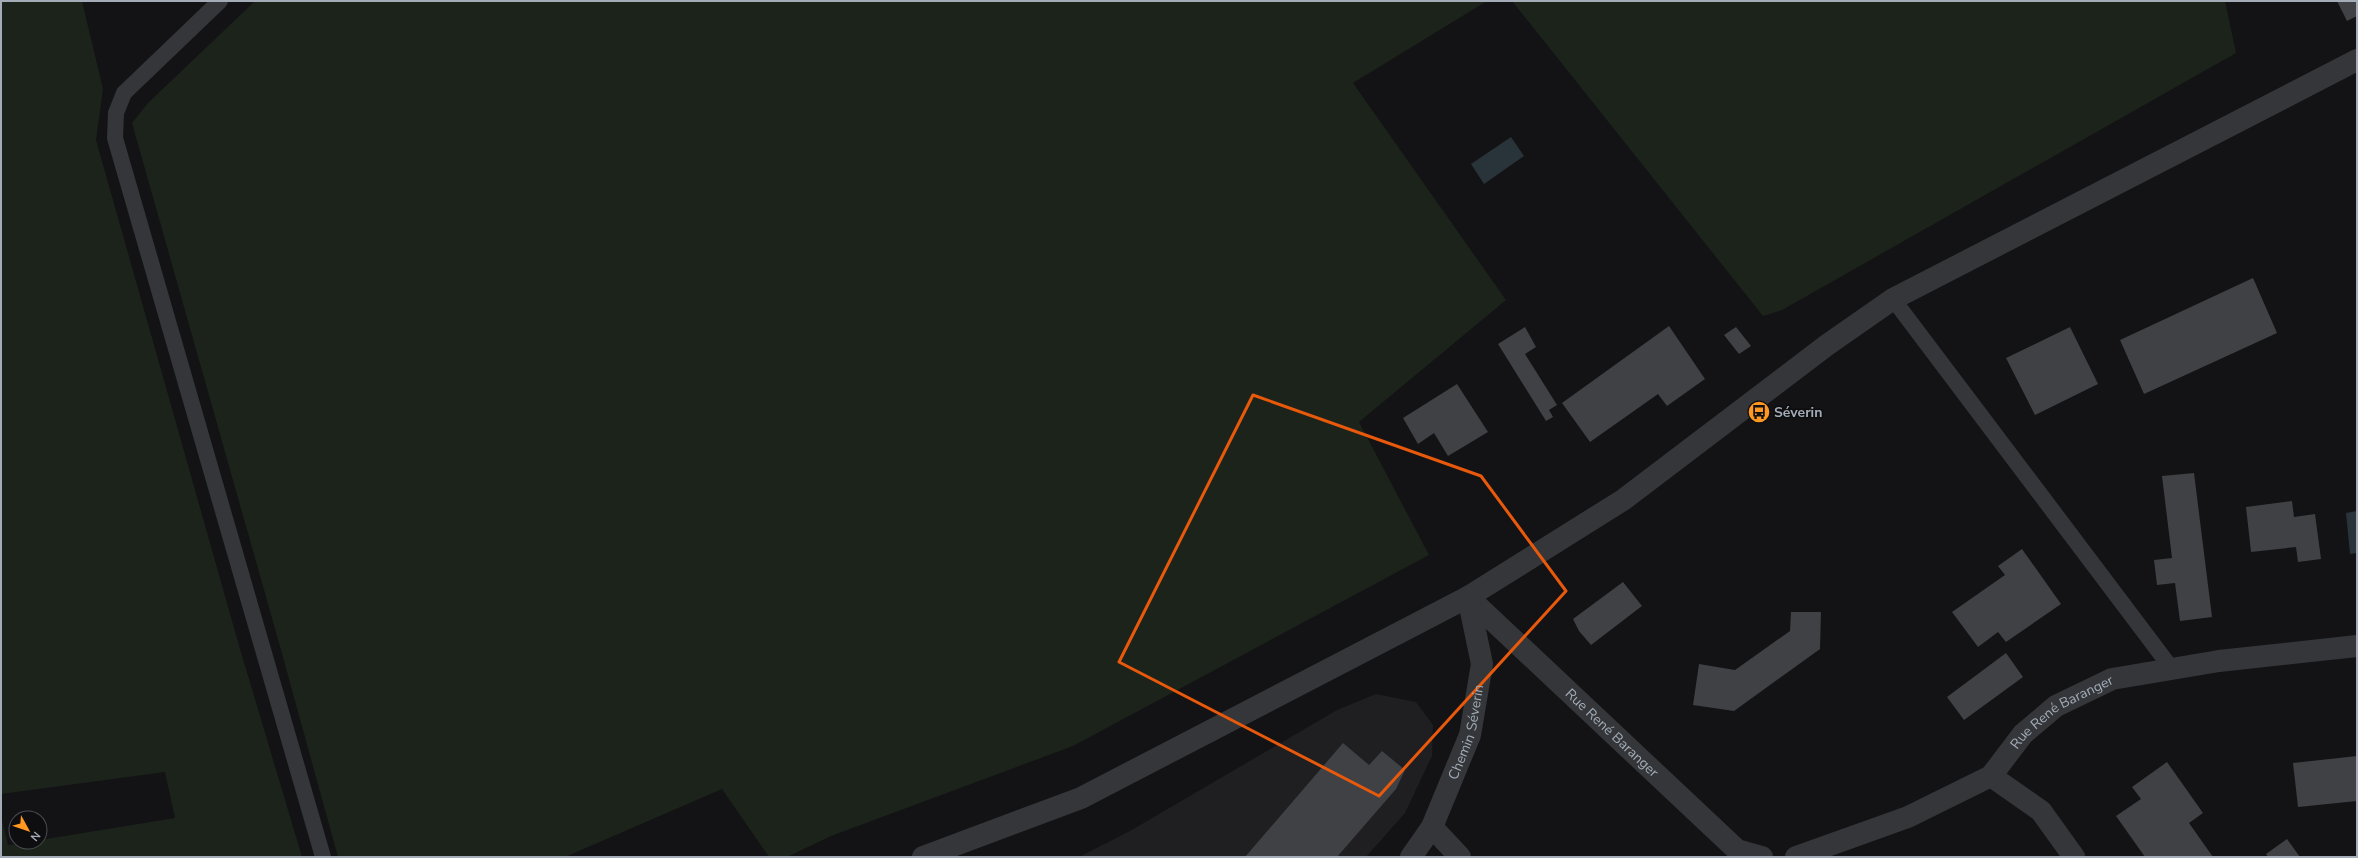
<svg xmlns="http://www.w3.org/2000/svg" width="2358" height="858" font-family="'Nunito Sans',sans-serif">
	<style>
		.built { fill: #1f1f22 }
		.green { fill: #1b231b }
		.water { fill: #28343a }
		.building { fill: #3f4145 }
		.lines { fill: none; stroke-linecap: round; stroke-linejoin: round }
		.lane { stroke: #34363a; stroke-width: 16 }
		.street { stroke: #34363a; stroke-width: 22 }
		.marked { fill: none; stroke: #e8590c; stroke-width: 3; stroke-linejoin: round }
		.labels { text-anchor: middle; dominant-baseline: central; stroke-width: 3.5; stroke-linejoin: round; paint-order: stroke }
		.poi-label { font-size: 14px; font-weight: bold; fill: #a3acb7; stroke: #0e0e10; text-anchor: start }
		.street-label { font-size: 14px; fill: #a3acb7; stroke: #0e0e10 }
	</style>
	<rect width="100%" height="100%" fill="#131315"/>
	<path class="built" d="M 1376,694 L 1416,702 L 1433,725 L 1432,756 L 1405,813 L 1366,857 L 1079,857 L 1130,831 L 1337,710 Z"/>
	<path class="green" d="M 1,1 L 82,1 L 103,89 L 96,140 L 238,642 L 302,857 L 1,857 L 1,816 L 8,845 L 40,842 L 40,840 L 175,818 L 165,772 L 1,794 Z
		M 255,1 L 1487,1 L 1353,83 L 1506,300 L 1359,422 L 1429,555 L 1073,746 L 831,836 L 787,857 L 769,857 L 722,789 L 565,857 L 338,857 L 281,650 L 132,123 L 148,103 Z
		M 1512,1 L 2225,1 L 2236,53 L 1782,310 L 1763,316 Z"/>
	<path class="water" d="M 1511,137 L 1524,156 L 1484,184 L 1471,164 Z
		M 2357,511 L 2357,553 L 2350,554 L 2346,513 Z"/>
	<path class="building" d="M 2337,1 L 2357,1 L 2357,16 L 2347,21 Z
		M 2253,278 L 2277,333 L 2144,394 L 2120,340 Z
		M 1669,326 L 1705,379 L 1667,406 L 1658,394 L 1590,442 L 1562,403 Z
		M 1525,327 L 1536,347 L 1525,354 L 1557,405 L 1549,410 L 1553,417 L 1546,421 L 1498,344 Z
		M 1736,327 L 1751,346 L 1739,354 L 1724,335 Z
		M 2070,327 L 2098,384 L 2035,415 L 2006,358 Z
		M 1457,384 L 1488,432 L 1448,456 L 1434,433 L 1418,444 L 1403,418 Z
		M 2194,473 L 2212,617 L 2180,621 L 2175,583 L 2157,585 L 2154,560 L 2172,558 L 2162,476 Z
		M 2292,501 L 2294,517 L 2315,514 L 2321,559 L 2298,562 L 2296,547 L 2251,552 L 2246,507 Z
		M 2022,549 L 2061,604 L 2006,642 L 1998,632 L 1978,647 L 1952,612 L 2005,575 L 1998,566 Z
		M 1623,582 L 1642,606 L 1591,645 L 1579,631 L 1573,619 Z
		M 1791,612 L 1821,612 L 1820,649 L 1734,711 L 1693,705 L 1699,664 L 1735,670 L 1790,631 Z
		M 2006,653 L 2023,677 L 1964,720 L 1947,697 Z
		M 1343,743 L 1369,765 L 1382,751 L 1405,770 L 1396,789 L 1337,857 L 1245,857 Z
		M 2357,756 L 2357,801 L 2298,807 L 2293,763 Z
		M 2167,762 L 2203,813 L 2189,823 L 2213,857 L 2145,857 L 2116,816 L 2141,799 L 2132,787 Z
		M 2287,839 L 2300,857 L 2268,857 L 2266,854 Z"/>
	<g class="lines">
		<path class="lane" d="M 220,1 L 124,93 L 116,113 L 115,138 L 323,857
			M 1893,299 L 2172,669"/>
		<g class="street">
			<path id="s1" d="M 1468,597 L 1737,850 L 1762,857"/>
			<path d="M 1991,776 L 2041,811 L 2074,857"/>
			<path d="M 1432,827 L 1460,857"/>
			<path d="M 923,857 L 1081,798 L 1468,597 L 1623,500 L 1827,345 L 1893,299 L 2357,60"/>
			<path id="s2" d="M 1411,857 L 1432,827 L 1470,735 L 1482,664 L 1468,597"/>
			<path id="s3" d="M 1796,857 L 1908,817 L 1991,776 L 2023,734 L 2056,706 L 2112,679 L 2219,661 L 2357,646"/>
		</g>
	</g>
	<path class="marked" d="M 1253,395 L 1481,476 L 1566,591 L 1379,796 L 1119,662 Z"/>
	<defs>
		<g id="bus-disc" transform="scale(1.15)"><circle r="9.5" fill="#ff9721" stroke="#0e0e10"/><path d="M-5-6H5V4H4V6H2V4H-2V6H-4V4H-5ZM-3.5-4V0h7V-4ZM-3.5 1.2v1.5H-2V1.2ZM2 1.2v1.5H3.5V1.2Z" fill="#111"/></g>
	</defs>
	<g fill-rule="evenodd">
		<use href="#bus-disc" x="1759" y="412"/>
	</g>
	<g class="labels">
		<g class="poi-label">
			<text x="1774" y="412">Séverin</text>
		</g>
		<g class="street-label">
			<text stroke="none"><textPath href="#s3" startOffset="309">Rue René Baranger</textPath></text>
			<text stroke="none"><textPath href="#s2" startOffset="138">Chemin Séverin</textPath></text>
			<text stroke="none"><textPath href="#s1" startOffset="198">Rue René Baranger</textPath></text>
		</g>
	</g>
	<rect width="2358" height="858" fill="none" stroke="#a3acb7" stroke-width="4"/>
	<g transform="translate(28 830) rotate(130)"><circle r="19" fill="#0e0e10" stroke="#4a4d53"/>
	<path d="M0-3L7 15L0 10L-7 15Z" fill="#ff9721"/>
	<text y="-6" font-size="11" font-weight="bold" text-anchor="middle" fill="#a3acb7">N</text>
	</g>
</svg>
